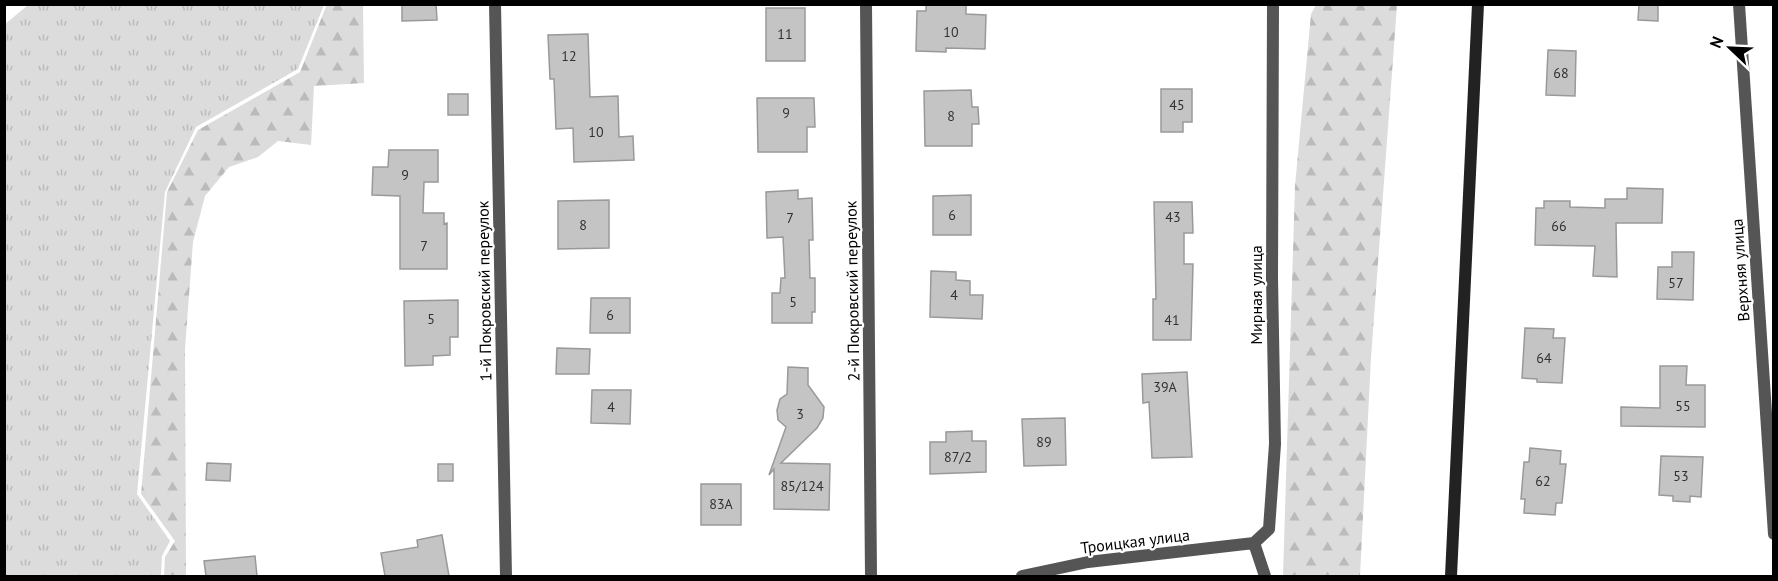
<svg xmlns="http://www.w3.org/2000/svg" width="1778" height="581" font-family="'PT Sans',sans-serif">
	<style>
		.grass { fill: url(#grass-tufts) }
		.forest { fill: url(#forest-firs) }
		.building { fill: #c4c4c4; stroke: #999; stroke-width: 1.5 }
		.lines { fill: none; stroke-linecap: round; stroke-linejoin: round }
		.street { stroke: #555; stroke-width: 12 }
		.secondary { stroke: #222; stroke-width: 12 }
		.labels { text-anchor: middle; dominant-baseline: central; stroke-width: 4.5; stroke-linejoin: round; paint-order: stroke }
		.number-label { font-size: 14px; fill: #313131 }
		.street-label { font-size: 16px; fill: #000; stroke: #fff }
	</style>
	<defs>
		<pattern id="grass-tufts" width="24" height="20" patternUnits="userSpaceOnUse" patternTransform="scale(1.5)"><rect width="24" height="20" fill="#dcdcdc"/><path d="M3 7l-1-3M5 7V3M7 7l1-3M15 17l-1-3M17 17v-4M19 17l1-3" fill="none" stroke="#bbb"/></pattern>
		<pattern id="forest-firs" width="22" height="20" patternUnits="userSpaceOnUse" patternTransform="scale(1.5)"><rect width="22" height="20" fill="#dcdcdc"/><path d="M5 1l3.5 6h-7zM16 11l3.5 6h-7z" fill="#bbb"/></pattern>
	</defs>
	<rect width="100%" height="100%" fill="#fff"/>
	<path class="grass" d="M 28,5 L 324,5 L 298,69 L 196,127 L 165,192 L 137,494 L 170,541 L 162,556 L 161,576 L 5,576 L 4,25 Z"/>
	<path class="forest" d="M 327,4 L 363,5 L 364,83 L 314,86 L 311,145 L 278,141 L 258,157 L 229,167 L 205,196 L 193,242 L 185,349 L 186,576 L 164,576 L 165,557 L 175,541 L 141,494 L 167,192 L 198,130 L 300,72 Z
		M 1316,5 L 1397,5 L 1371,358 L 1360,576 L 1283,576 L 1295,186 L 1311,14 Z"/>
	<path class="building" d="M 402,4 L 436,4 L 437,20 L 402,21 Z
		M 926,4 L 966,4 L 966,14 L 986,15 L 985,49 L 946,48 L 946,52 L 916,51 L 917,11 L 926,11 Z
		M 1639,4 L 1658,4 L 1658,21 L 1638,20 Z
		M 766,8 L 805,8 L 805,61 L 766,61 Z
		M 588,34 L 590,97 L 618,96 L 619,137 L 633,136 L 634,160 L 574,162 L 573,128 L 556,129 L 554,79 L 550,79 L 548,35 Z
		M 1548,50 L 1576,51 L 1575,96 L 1546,95 Z
		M 1161,89 L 1192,89 L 1192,122 L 1183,122 L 1183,132 L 1161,132 Z
		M 971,90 L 972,107 L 978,107 L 979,124 L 972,124 L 972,146 L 925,146 L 924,91 Z
		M 448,94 L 468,94 L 468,115 L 448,115 Z
		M 757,98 L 814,98 L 815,127 L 807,127 L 807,152 L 758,152 Z
		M 389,150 L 438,150 L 438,182 L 424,182 L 423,213 L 444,213 L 444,224 L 447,223 L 447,269 L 400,269 L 400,196 L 372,195 L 373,167 L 388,167 Z
		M 1627,188 L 1663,189 L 1662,223 L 1616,223 L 1617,277 L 1593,276 L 1595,246 L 1535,245 L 1536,208 L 1544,208 L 1544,201 L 1570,201 L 1570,207 L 1605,208 L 1605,199 L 1627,199 Z
		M 798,190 L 798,199 L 812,198 L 813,240 L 809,240 L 810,278 L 815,278 L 815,312 L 812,312 L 812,323 L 772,323 L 772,293 L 780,293 L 781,278 L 785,278 L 783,237 L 767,238 L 766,192 Z
		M 971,195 L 971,235 L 933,235 L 933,196 Z
		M 609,200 L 609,248 L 558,249 L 558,201 Z
		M 1154,202 L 1192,202 L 1193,233 L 1184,233 L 1184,264 L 1193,264 L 1191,340 L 1153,340 L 1153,299 L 1156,299 Z
		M 1672,252 L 1694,252 L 1693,300 L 1657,299 L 1658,267 L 1672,267 Z
		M 931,271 L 956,272 L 956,280 L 970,281 L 970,295 L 983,295 L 982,319 L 930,317 Z
		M 591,298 L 630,298 L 630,333 L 590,333 Z
		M 458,300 L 458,337 L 450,337 L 450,355 L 433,356 L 433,365 L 405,366 L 404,301 Z
		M 1525,328 L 1554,329 L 1553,338 L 1565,338 L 1562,383 L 1537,382 L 1537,379 L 1522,378 Z
		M 557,348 L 590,349 L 589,374 L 556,374 Z
		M 1660,366 L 1687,366 L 1686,385 L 1705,385 L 1705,427 L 1621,426 L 1621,407 L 1660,408 Z
		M 788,367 L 808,368 L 808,385 L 824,407 L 823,418 L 817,428 L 781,463 L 830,464 L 829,510 L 774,509 L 774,469 L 769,475 L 786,427 L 778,420 L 777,410 L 780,399 L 787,394 Z
		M 1187,372 L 1192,457 L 1152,458 L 1149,402 L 1143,403 L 1142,374 Z
		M 592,390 L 631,390 L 630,424 L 591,423 Z
		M 1065,418 L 1066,465 L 1024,466 L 1022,419 Z
		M 972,431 L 972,441 L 986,441 L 986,472 L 930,474 L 930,442 L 946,442 L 946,432 Z
		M 1530,448 L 1561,451 L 1560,464 L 1566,464 L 1562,503 L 1556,503 L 1555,515 L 1524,513 L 1525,499 L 1521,499 L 1524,462 L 1529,462 Z
		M 1661,456 L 1703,457 L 1701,497 L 1690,496 L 1690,502 L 1673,501 L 1673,496 L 1659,495 Z
		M 207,463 L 231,464 L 230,481 L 206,480 Z
		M 438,464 L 453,464 L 453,481 L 438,481 Z
		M 701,484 L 741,484 L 741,525 L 701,525 Z
		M 442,535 L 449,576 L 385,576 L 381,553 L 418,547 L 417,540 Z
		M 255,556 L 257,576 L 206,576 L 204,561 Z"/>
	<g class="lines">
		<path class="street" d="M 495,4 L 506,576
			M 866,4 L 871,576
			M 1739,4 L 1774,534
			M 1022,576 L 1088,562 L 1254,543
			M 1265,576 L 1254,543 L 1269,529 L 1275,444 L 1272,278 L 1273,4"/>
		<path class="secondary" d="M 1451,576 L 1478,4"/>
	</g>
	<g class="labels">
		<g class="number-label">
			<text x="951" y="32">10</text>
			<text x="785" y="34">11</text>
			<text x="569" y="56">12</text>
			<text x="1561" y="73">68</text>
			<text x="1177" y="105">45</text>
			<text x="786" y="113">9</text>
			<text x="951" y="116">8</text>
			<text x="596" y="132">10</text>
			<text x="405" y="175">9</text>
			<text x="952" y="215">6</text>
			<text x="1173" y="217">43</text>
			<text x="790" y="218">7</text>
			<text x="583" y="225">8</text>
			<text x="1559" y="226">66</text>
			<text x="424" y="246">7</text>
			<text x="1676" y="283">57</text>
			<text x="954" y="295">4</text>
			<text x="793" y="302">5</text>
			<text x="610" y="315">6</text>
			<text x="431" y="319">5</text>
			<text x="1172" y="320">41</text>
			<text x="1544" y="358">64</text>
			<text x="1165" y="387">39А</text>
			<text x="1683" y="406">55</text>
			<text x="611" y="407">4</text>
			<text x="800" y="414">3</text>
			<text x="1044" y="442">89</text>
			<text x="958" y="457">87/2</text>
			<text x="1681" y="476">53</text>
			<text x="1543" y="481">62</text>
			<text x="802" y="486">85/124</text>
			<text x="721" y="504">83А</text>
		</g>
		<g class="street-label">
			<text transform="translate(1740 270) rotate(-94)">Верхняя улица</text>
			<text transform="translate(484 291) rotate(-91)">1-й Покровский переулок</text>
			<text transform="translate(852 291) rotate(-91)">2-й Покровский переулок</text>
			<text transform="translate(1256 295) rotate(-90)">Мирная улица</text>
			<text transform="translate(1135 541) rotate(-7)">Троицкая улица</text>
		</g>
	</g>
	<rect width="1778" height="581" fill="none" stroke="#000000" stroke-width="12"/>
	<g transform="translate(1730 48) rotate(293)" stroke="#ffffff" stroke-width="4.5" paint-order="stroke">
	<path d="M0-4.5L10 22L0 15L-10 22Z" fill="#000000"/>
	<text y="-9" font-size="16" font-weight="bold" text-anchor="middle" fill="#000000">N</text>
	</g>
</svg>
